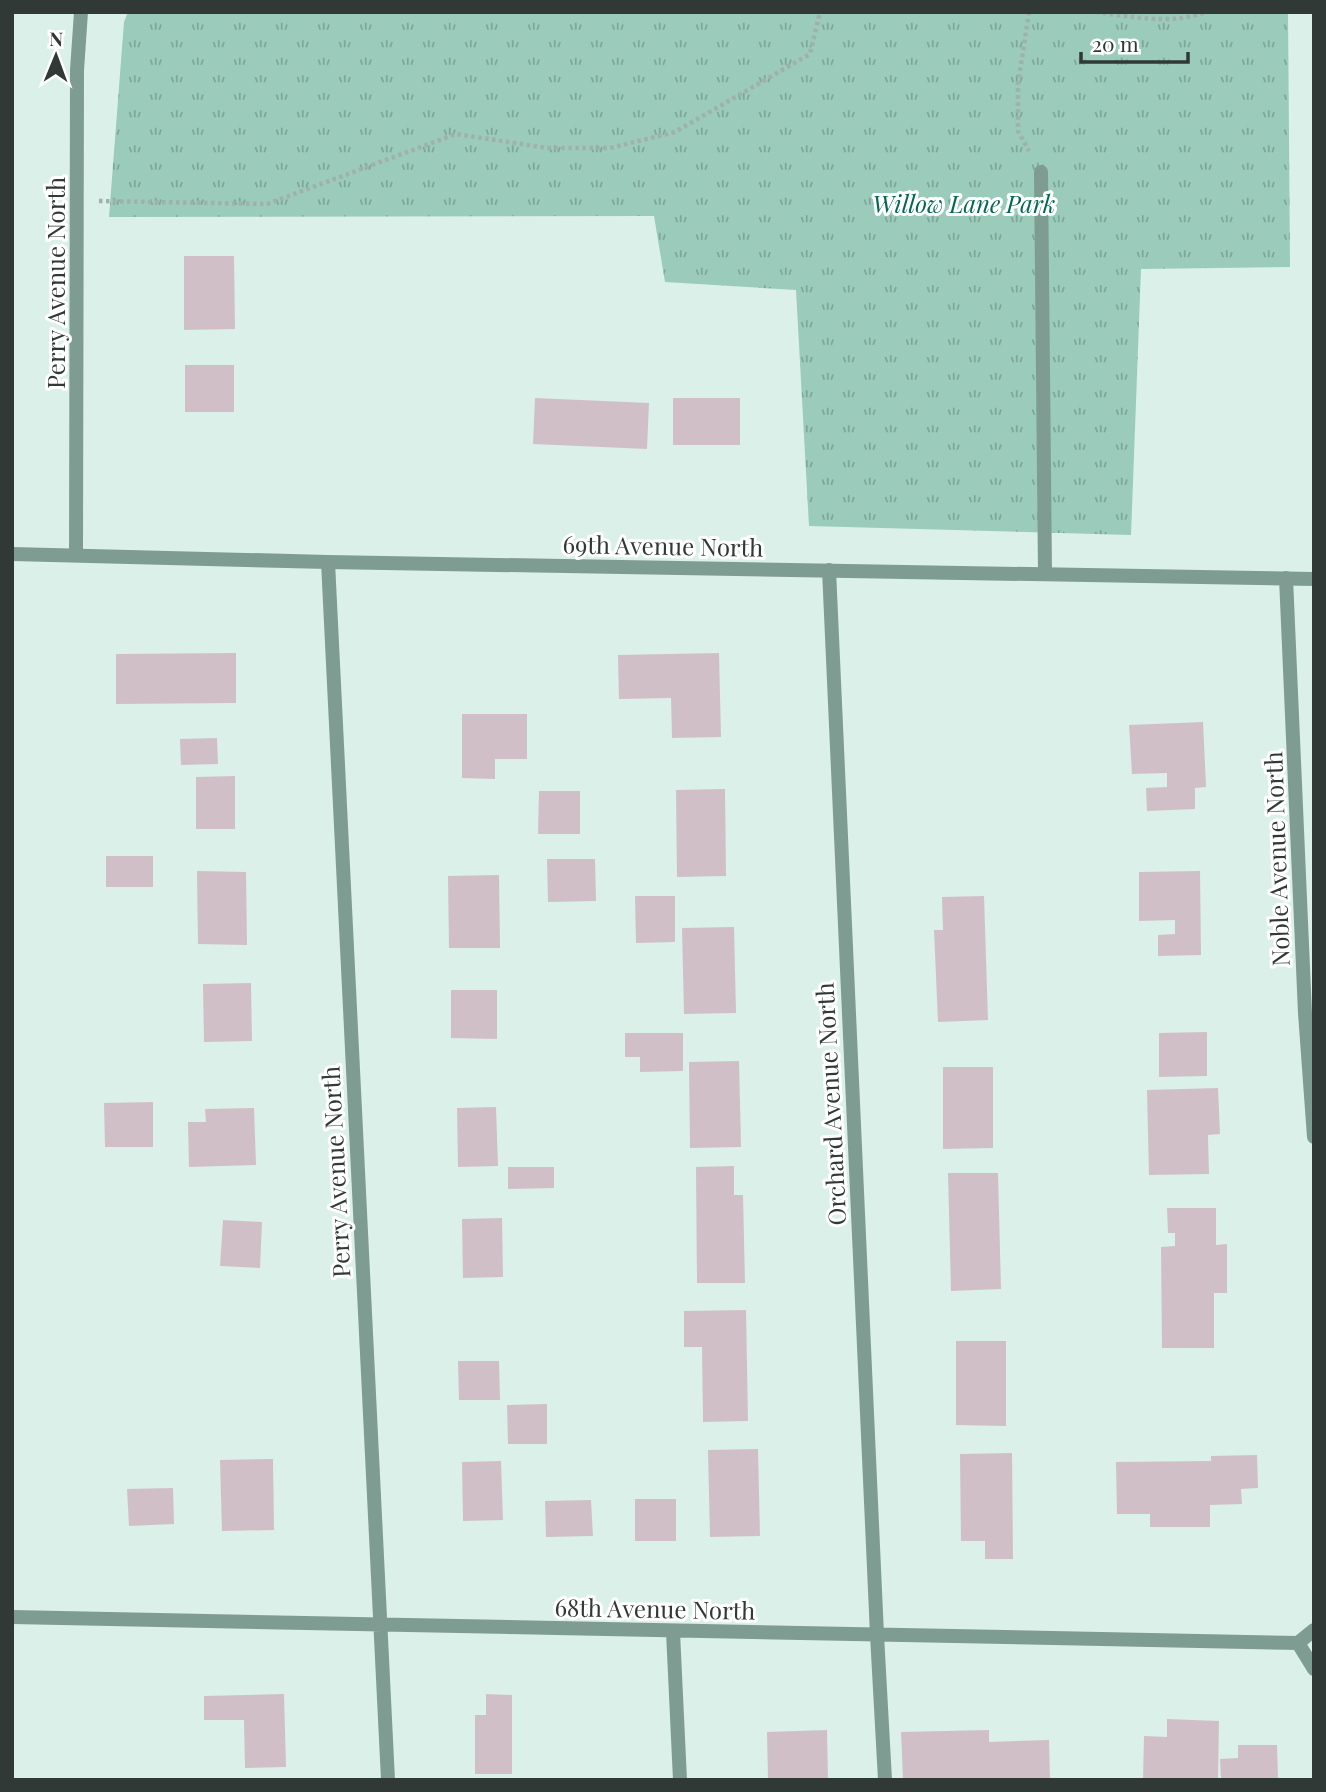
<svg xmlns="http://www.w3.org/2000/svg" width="1326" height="1792" font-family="'Playfair Display',serif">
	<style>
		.park { fill: url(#park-tufts) }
		.building { fill: #d1bfc7 }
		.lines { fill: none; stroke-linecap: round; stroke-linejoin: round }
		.path { stroke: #a0b1ab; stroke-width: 4.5; stroke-dasharray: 3.5 3.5; stroke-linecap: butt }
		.service { stroke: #7f9c93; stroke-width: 14 }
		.minor { stroke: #7f9c93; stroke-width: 14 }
		.tertiary { stroke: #7f9c93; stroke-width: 14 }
		.labels { text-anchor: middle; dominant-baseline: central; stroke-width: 6; stroke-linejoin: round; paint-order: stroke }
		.park-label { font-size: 24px; font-style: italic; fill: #026753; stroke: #fff }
		.street-label { font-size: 24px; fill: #313937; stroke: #fff }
	</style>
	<defs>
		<pattern id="park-tufts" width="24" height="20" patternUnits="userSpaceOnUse" patternTransform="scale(1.75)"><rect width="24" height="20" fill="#9acbbb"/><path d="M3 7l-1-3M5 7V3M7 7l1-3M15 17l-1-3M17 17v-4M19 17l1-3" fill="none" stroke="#7ea699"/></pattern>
	</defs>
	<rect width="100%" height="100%" fill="#dbf0e9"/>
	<path class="park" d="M 128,12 L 1288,12 L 1290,267 L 1141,269 L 1131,535 L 809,526 L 796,290 L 665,282 L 654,216 L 109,217 L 124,22 Z"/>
	<path class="building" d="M 184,256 L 234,256 L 235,329 L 184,330 Z
		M 185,365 L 234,365 L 234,412 L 185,412 Z
		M 535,398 L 649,403 L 647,449 L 533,444 Z
		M 673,398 L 740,398 L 740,445 L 673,445 Z
		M 236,653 L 236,703 L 116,704 L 116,654 Z
		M 719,653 L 721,737 L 672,738 L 671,698 L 619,699 L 618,655 Z
		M 462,714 L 527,714 L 527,759 L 495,759 L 495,779 L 462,778 Z
		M 1203,722 L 1206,787 L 1195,788 L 1195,809 L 1147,811 L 1146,788 L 1167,787 L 1167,773 L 1132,774 L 1129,725 Z
		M 217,738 L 218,764 L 181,765 L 180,739 Z
		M 235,776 L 235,829 L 196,829 L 196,777 Z
		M 725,789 L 726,876 L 677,877 L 676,790 Z
		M 539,791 L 580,791 L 580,834 L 538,834 Z
		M 106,856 L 153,856 L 153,887 L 106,887 Z
		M 547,859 L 595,859 L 596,901 L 548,902 Z
		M 197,871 L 246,872 L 247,945 L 198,944 Z
		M 1200,871 L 1201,955 L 1158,956 L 1158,935 L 1175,934 L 1175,920 L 1139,921 L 1139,872 Z
		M 499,875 L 500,948 L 449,948 L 448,876 Z
		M 635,896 L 675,896 L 675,942 L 636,943 Z
		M 984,896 L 988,1020 L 938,1022 L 934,930 L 943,930 L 942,897 Z
		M 734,927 L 736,1013 L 684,1014 L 682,928 Z
		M 251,983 L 252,1041 L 204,1042 L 203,984 Z
		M 451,990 L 497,990 L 497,1039 L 451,1038 Z
		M 1207,1032 L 1207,1076 L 1159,1077 L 1159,1033 Z
		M 625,1033 L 683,1033 L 683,1071 L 640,1072 L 640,1057 L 625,1057 Z
		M 739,1061 L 741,1147 L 690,1148 L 689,1062 Z
		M 943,1067 L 993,1067 L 993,1148 L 943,1149 Z
		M 1218,1088 L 1220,1134 L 1208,1135 L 1209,1174 L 1149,1175 L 1147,1090 Z
		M 153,1102 L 153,1147 L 105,1147 L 104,1103 Z
		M 496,1107 L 498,1166 L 458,1167 L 457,1108 Z
		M 254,1108 L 256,1165 L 189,1167 L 188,1122 L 206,1122 L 205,1109 Z
		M 734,1166 L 734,1195 L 743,1195 L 745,1283 L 697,1283 L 696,1167 Z
		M 508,1167 L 554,1167 L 554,1188 L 508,1189 Z
		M 948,1173 L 998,1173 L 1001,1289 L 951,1291 Z
		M 1167,1208 L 1216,1208 L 1216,1245 L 1227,1244 L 1227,1293 L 1214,1293 L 1214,1348 L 1162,1348 L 1161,1247 L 1175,1246 L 1175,1233 L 1168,1233 Z
		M 502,1218 L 503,1277 L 463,1278 L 462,1219 Z
		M 223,1220 L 262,1222 L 260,1268 L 220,1266 Z
		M 746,1310 L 748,1421 L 703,1422 L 702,1347 L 684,1347 L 684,1311 Z
		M 956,1341 L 1006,1341 L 1006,1426 L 956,1425 Z
		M 458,1361 L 499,1361 L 500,1400 L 459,1400 Z
		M 547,1404 L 547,1444 L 508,1444 L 507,1405 Z
		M 758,1449 L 760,1536 L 710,1537 L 708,1450 Z
		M 1012,1453 L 1013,1559 L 985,1559 L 985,1541 L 961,1541 L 960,1454 Z
		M 1257,1455 L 1258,1488 L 1241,1489 L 1242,1504 L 1210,1505 L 1210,1527 L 1150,1527 L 1150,1514 L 1117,1514 L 1116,1462 L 1211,1461 L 1211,1456 Z
		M 273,1459 L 274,1530 L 222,1531 L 220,1460 Z
		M 501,1461 L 503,1520 L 463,1521 L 462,1462 Z
		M 173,1488 L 174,1524 L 129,1526 L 127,1489 Z
		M 635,1499 L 676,1499 L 676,1541 L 635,1541 Z
		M 591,1500 L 593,1536 L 546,1537 L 545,1501 Z
		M 284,1694 L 286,1767 L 245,1768 L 244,1720 L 204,1720 L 204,1696 Z
		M 486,1694 L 512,1695 L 512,1774 L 475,1774 L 475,1715 L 486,1715 Z
		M 1167,1719 L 1219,1721 L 1218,1780 L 1143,1780 L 1144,1736 L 1167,1737 Z
		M 827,1730 L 828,1780 L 768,1780 L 767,1732 Z
		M 989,1730 L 989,1742 L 1049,1740 L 1050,1780 L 903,1780 L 901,1732 Z
		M 1238,1745 L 1277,1745 L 1278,1778 L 1221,1779 L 1220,1759 L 1238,1758 Z"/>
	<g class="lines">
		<path class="path" d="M 1029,12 L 1018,84 L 1018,131 L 1029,151
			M 1096,12 C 1132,17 1171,25 1206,12
			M 99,201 L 267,204 L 456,134 L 547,148 L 610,148 L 675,132 L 810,54 L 820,12"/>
		<path class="service" d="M 1041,172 L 1045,574
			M 877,1635 L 885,1780"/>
		<path class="minor" d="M 76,555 L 77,70 L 81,12
			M 328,562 L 388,1780
			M 829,570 L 877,1635
			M 1286,578 L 1305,1013 L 1314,1137
			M 12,1617 L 1298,1643
			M 673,1632 L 680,1780
			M 1298,1643 L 1314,1669
			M 1298,1643 L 1314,1630"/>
		<path class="tertiary" d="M 12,554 L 328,562 L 1314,579"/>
	</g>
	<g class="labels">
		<g class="park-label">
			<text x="964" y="203">Willow Lane Park</text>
		</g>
		<g class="street-label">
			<text transform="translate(55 283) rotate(-90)">Perry Avenue North</text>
			<text transform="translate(663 545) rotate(1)">69th Avenue North</text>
			<text transform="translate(1276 859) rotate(-92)">Noble Avenue North</text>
			<text transform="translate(830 1104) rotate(-93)">Orchard Avenue North</text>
			<text transform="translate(335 1172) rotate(-93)">Perry Avenue North</text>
			<text transform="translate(655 1608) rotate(1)">68th Avenue North</text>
		</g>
	</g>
	<rect width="1326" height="1792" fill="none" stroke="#313937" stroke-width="28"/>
	<g transform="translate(56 56) rotate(1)" stroke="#ffffff" stroke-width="5" paint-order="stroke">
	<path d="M0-5L12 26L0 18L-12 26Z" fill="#313937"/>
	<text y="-10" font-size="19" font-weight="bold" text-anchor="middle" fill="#313937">N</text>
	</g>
	<path d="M1081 52v10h107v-10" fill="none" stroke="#313937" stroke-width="3.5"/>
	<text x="1092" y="52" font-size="21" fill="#313937" stroke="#ffffff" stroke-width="5" paint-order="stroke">20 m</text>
</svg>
